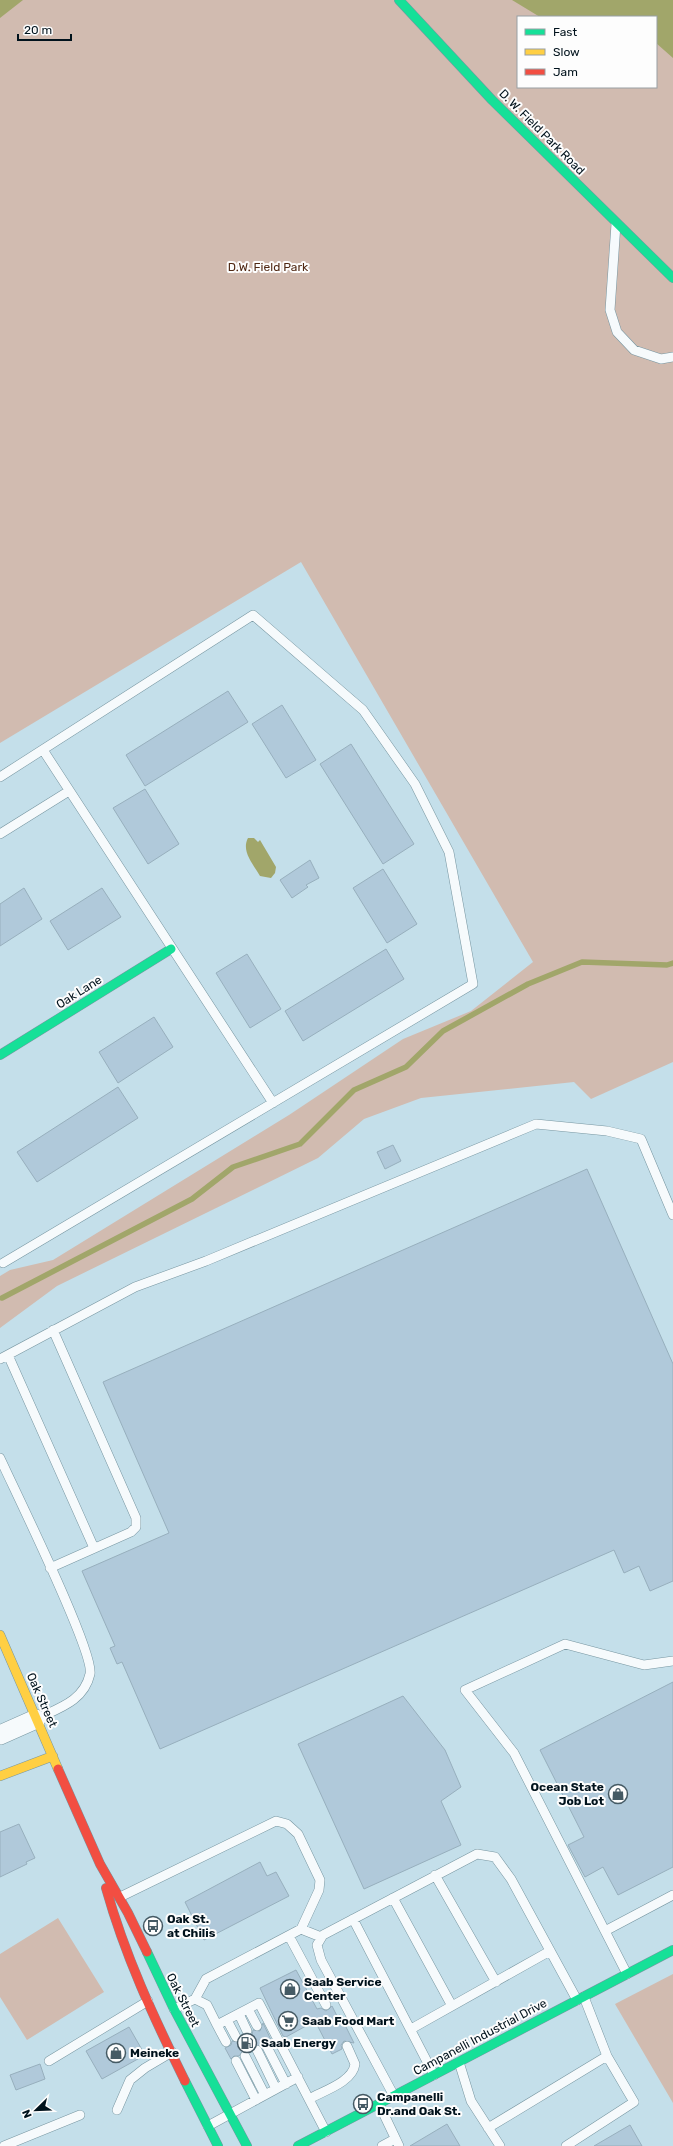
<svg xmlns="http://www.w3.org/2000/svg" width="673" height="2146" font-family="Rubik,sans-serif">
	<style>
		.green { fill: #d1bbb0; fill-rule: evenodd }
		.water { fill: #a1a66a }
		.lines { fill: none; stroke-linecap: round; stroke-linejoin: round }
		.stream { stroke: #a1a66a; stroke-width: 5.5 }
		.building { fill: #b0c9da; stroke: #97afbd }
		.lane-casing { stroke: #7796a1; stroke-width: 10 }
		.street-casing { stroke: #7796a1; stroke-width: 20 }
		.fast-casing { stroke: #7796a1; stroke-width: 10 }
		.slow-casing { stroke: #7796a1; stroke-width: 10 }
		.jam-casing { stroke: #7796a1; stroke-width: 10 }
		.lane { stroke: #f6fafc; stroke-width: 9 }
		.street { stroke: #f6fafc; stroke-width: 19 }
		.fast { stroke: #16e098; stroke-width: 9 }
		.slow { stroke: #ffcf43; stroke-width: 9 }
		.jam { stroke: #f24e42; stroke-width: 9 }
		.labels { text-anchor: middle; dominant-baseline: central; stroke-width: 4; stroke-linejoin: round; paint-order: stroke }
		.street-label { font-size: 12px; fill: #00121c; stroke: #fdfdfd }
		.park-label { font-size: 12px; fill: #502813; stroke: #fdfdfd }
		.poi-label { font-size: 12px; font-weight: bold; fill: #00121c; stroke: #fdfdfd; text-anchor: start }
	</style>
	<rect width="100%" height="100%" fill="#c4dfea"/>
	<path class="green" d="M 0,0 L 673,0 L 673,1062 L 591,1099 L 574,1082 L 421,1098 L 364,1119 L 318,1158 L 57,1286 L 0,1328 L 0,1276 L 10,1270 L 53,1260 L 289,1115 L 403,1039 L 471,1011 L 533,962 L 301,562 L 0,743 ZM 518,17 L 656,17 L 656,87 L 518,87 Z
		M 58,1918 L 104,1992 L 27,2040 L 0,1997 L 0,1954 Z
		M 673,1974 L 673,2103 L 615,2004 Z"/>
	<path class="water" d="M 0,0 L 23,0 L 0,18 Z
		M 512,0 L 673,0 L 673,58 L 656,43 L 656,17 L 540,17 Z
		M 248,838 L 254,838 L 258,842 L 260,840 L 276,867 L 275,873 L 271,878 L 260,876 C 253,864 241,851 248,838 Z"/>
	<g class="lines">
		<path class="stream" d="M 2,1298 L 192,1199 L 233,1167 L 300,1144 L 354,1090 L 406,1067 L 443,1031 L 528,984 L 582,962 L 667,965 L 673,963"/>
	</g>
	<path class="building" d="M 228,691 L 248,722 L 145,786 L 126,755 Z
		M 282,705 L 316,760 L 286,778 L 252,724 Z
		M 351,744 L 414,844 L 383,864 L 320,764 Z
		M 145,789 L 179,844 L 148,864 L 113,808 Z
		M 310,860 L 319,878 L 306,885 L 308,887 L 292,898 L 280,880 Z
		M 383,869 L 417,924 L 387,943 L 353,888 Z
		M 24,888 L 42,919 L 0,946 L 0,904 Z
		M 102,888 L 121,917 L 68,950 L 50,921 Z
		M 386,949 L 404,979 L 303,1041 L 285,1011 Z
		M 247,954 L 281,1009 L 250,1028 L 216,973 Z
		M 154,1017 L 173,1047 L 118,1083 L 99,1052 Z
		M 118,1087 L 138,1118 L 37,1182 L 17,1152 Z
		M 393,1145 L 401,1161 L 385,1169 L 377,1152 Z
		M 587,1169 L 673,1364 L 673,1581 L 650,1591 L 639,1566 L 624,1573 L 614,1550 L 160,1749 L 122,1662 L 117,1664 L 110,1648 L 115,1646 L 82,1571 L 169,1533 L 103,1382 Z
		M 673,1682 L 673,1867 L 618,1895 L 603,1867 L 585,1877 L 568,1845 L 584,1837 L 540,1750 Z
		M 403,1696 L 445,1750 L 461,1787 L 441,1801 L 461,1845 L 364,1889 L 298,1744 Z
		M 19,1824 L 35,1858 L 26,1862 L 27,1864 L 0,1877 L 0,1832 Z
		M 260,1862 L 267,1876 L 276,1872 L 289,1896 L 204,1940 L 185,1902 Z
		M 296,1970 L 317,2009 L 321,2008 L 326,2011 L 332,2006 L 337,2016 L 340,2015 L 354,2043 L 344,2041 L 341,2045 L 342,2049 L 332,2054 L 315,2021 L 286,2037 L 283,2036 L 260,1988 Z
		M 263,2023 L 272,2042 L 264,2040 L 260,2045 L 252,2046 L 252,2052 L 243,2051 L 239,2056 L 234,2056 L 231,2059 L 225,2048 L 231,2045 L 232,2041 L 239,2042 L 242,2034 L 247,2037 L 252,2035 L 253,2030 L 260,2031 Z
		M 129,2027 L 145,2055 L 102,2079 L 86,2051 Z
		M 40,2064 L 45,2079 L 16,2090 L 10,2075 Z
		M 447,2124 L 460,2146 L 410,2146 Z
		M 630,2125 L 642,2146 L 594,2146 Z"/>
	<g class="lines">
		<g class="lane-casing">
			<path id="lane" d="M 616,224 L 610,310 L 617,332 L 634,350 L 661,359 L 673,357
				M 43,750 L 273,1103
				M 0,777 L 253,615 L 363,710 L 415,784 L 449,852 L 473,984 L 3,1263
				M 0,834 L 69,791
				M 8,1355 L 94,1548
				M 0,1359 L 135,1287 L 206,1261 L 536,1124 L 607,1131 L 641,1139 L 673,1215
				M 0,1458 C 14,1489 95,1653 90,1674 C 84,1701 59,1708 36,1719
				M 50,1568 L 131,1532 L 136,1527 L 136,1518 L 53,1330
				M 435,1875 L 496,1982
				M 120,1897 L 276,1821 L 287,1824 L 298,1834 L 320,1880 L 319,1890 L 301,1929
				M 393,1898 L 452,2006
				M 353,1919 L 434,2075
				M 605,1931 L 673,1895
				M 289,1936 L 326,2005
				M 627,1974 L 514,1753 L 465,1690 L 565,1644 L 644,1665 L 673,1661
				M 195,1999 L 207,2005 L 217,2025 L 259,2003 L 326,2132
				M 174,2009 L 195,1999 L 206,1979 L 301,1929 L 321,1937
				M 248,2009 L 257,2026
				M 239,2014 L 247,2031
				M 227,2020 L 236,2037
				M 217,2025 L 226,2042
				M 411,2029 L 550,1951
				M 266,2045 L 286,2084
				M 257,2050 L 276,2089
				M 245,2056 L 265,2095
				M 49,2061 L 148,2001
				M 236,2061 L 256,2100
				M 459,2062 L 471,2101 L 500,2146
				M 394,2096 L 321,1960 L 317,1945 L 323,1935 L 477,1854 L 495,1857 L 511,1879 L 577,2000
				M 309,2099 C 323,2091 353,2082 355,2064 L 347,2046
				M 379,2104 L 399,2146
				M 117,2110 L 130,2080 L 145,2068 L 172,2052
				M 208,2126 L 298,2077
				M 488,2128 L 607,2056 L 584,1997
				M 4,2146 L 80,2115
				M 382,2146 L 395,2139
				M 566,2146 L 634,2102 L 607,2056"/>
		</g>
		<g class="street-casing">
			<path id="street" d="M 0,1735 L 36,1719"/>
		</g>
		<g class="fast-casing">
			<path id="fast" d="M 399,0 L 492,100 L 673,278
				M 0,1055 L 171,949
				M 147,1952 L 174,2009 L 247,2146
				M 185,2081 L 218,2146
				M 298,2146 L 673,1950"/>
		</g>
		<g class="slow-casing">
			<path id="slow" d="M 0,1635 L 58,1769
				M 0,1776 L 53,1756"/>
		</g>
		<g class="jam-casing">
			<path id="jam" d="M 58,1769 L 100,1864 L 128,1913 L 147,1952
				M 106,1888 C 125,1956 154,2018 185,2081"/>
		</g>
		<use href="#lane" class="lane"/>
		<use href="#street" class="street"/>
		<use href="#fast" class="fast"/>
		<use href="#slow" class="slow"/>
		<use href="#jam" class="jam"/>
	</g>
	<defs>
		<g id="shop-ring" transform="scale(1)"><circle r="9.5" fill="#fdfdfd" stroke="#455a64" stroke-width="1.5"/><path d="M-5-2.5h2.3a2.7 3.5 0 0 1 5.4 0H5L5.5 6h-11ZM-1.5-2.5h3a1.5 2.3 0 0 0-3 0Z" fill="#455a64"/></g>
		<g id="bus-ring" transform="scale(1)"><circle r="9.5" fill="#fdfdfd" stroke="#455a64" stroke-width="1.5"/><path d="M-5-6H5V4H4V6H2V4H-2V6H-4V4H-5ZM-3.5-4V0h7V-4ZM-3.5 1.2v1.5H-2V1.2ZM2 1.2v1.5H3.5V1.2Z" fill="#455a64"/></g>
		<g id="supermarket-ring" transform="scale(1)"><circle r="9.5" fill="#fdfdfd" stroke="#455a64" stroke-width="1.5"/><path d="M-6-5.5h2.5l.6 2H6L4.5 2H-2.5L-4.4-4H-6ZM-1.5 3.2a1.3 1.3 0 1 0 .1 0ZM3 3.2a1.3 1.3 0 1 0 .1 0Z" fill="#455a64"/></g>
		<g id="fuel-ring" transform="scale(1)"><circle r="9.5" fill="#fdfdfd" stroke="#455a64" stroke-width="1.5"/><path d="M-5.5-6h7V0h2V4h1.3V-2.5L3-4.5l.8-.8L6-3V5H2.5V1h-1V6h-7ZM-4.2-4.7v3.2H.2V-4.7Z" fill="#455a64"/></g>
	</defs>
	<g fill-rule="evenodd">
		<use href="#shop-ring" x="618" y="1794"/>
		<use href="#bus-ring" x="153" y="1926"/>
		<use href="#shop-ring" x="290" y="1989"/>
		<use href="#supermarket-ring" x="288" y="2021"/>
		<use href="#fuel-ring" x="247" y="2043"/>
		<use href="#shop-ring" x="116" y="2053"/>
		<use href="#bus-ring" x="363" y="2104"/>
	</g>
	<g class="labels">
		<g class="street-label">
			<text transform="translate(542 132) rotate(45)">D. W. Field Park Road</text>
			<text transform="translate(79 992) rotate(-32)">Oak Lane</text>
			<text transform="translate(42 1700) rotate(66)">Oak Street</text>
			<text transform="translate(183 2000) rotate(63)">Oak Street</text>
			<text transform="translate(480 2037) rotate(-28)">Campanelli Industrial Drive</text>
		</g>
		<g class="park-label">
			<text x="268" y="267">D.W. Field Park</text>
		</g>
		<g class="poi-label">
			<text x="604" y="1787" text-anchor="end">Ocean State<tspan x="604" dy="14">Job Lot</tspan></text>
			<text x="167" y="1919">Oak St.<tspan x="167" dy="14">at Chilis</tspan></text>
			<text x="304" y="1982">Saab Service<tspan x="304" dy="14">Center</tspan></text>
			<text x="302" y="2021">Saab Food Mart</text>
			<text x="261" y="2043">Saab Energy</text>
			<text x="130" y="2053">Meineke</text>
			<text x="377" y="2097">Campanelli<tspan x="377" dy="14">Dr.and Oak St.</tspan></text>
		</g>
	</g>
	<rect x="517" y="16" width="140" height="72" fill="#fdfdfd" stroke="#989fa3"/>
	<rect x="525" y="29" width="20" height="6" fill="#16e098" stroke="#989fa3"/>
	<text x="553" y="36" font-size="12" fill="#00121c">Fast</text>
	<rect x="525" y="49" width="20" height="6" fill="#ffcf43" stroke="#989fa3"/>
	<text x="553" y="56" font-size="12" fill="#00121c">Slow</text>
	<rect x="525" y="69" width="20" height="6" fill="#f24e42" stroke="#989fa3"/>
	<text x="553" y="76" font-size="12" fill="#00121c">Jam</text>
	<g transform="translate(36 2110) rotate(247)" stroke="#fdfdfd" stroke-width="3" paint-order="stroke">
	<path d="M0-3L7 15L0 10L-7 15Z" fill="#00121c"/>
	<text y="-6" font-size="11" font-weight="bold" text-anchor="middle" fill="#00121c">N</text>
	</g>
	<path d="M18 34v6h53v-6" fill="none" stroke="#00121c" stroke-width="2"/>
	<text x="24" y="34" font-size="12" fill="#00121c" stroke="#fdfdfd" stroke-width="3" paint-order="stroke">20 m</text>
</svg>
